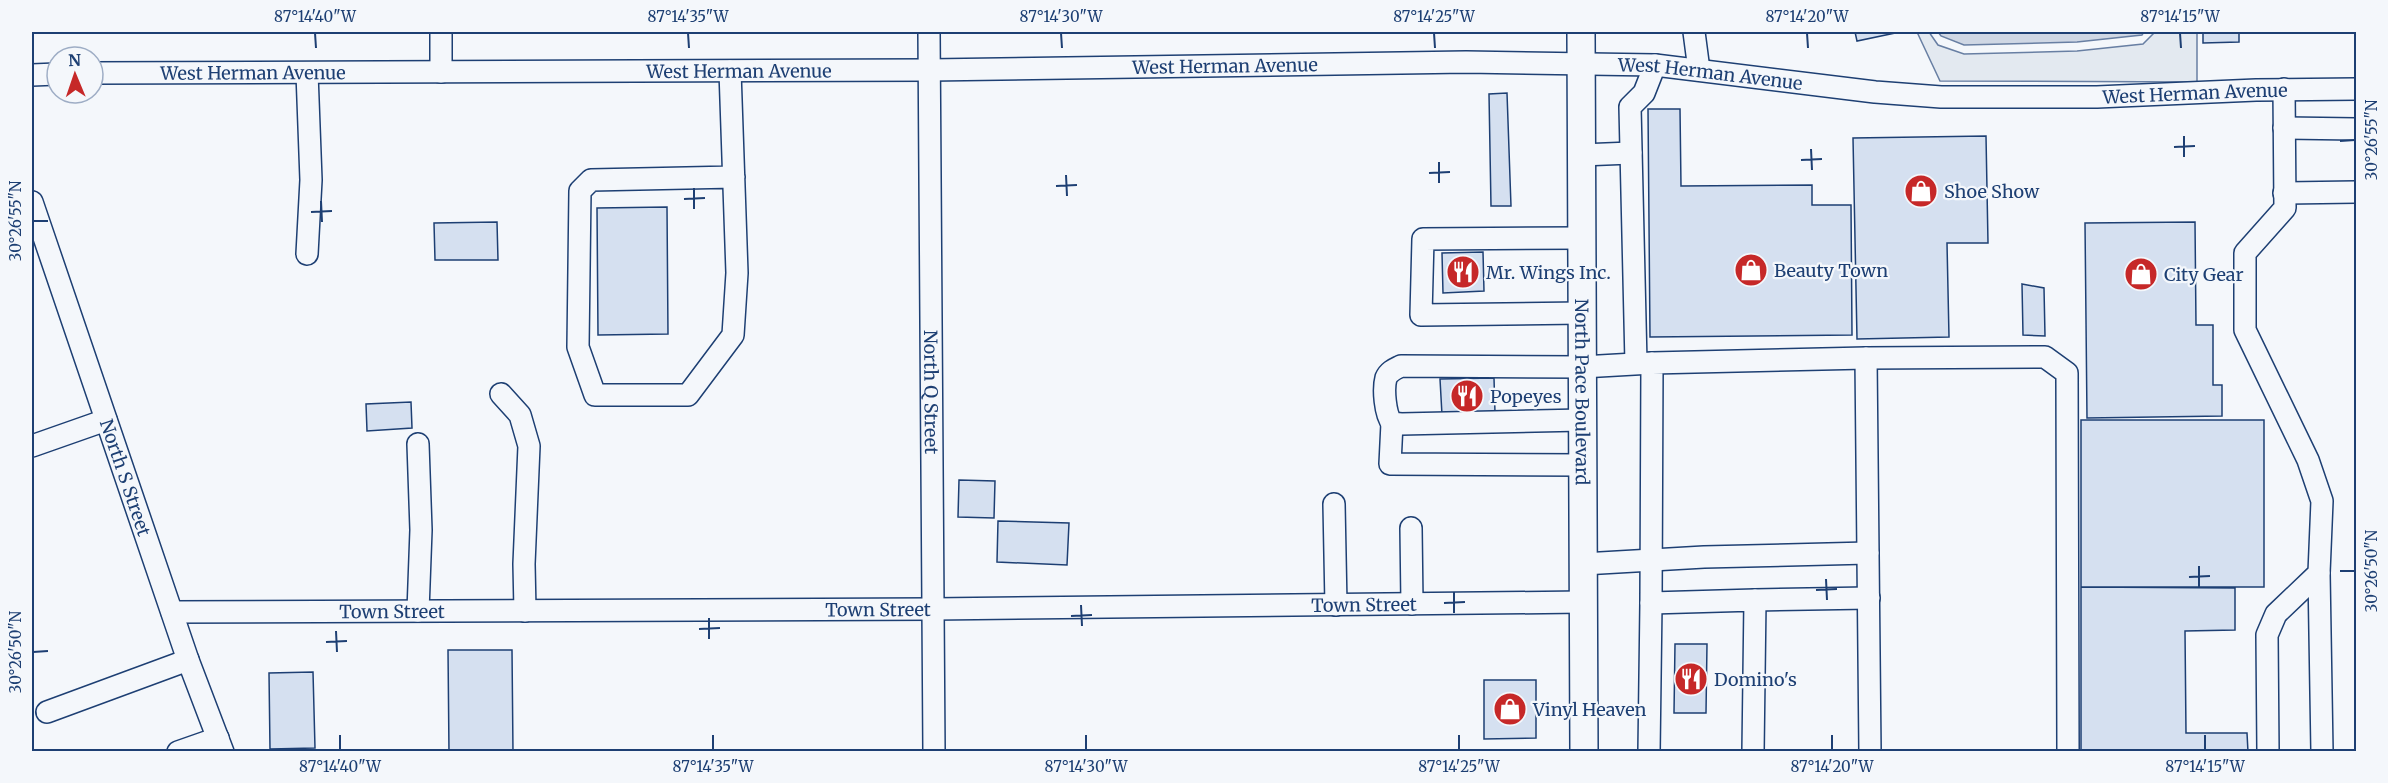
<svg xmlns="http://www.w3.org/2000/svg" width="2388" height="783" font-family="Merriweather,serif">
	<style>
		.green { fill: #e3e9f0; stroke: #687fa3; stroke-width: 1.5 }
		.water { fill: #cfd7e4; stroke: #687fa3; stroke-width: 1.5 }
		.building { fill: #d5e0f0; stroke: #1d3f73; stroke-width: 1.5 }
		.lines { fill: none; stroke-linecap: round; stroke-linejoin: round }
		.minor-casing { stroke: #1d3f73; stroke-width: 24 }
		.major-casing { stroke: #1d3f73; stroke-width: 30 }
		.minor { stroke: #f4f7fb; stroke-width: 21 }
		.major { stroke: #f4f7fb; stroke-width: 27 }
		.ticks { fill: none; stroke: #1d3f73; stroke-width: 2 }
		.labels { text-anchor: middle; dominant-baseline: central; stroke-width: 4.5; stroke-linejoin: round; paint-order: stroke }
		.street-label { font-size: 18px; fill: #1d3f73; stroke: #f4f7fb }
		.poi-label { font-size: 18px; fill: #1d3f73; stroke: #f4f7fb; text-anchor: start }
		.neatline { fill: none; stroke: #1d3f73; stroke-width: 2 }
		.ticks-label { font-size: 15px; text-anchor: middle; fill: #1d3f73 }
	</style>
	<rect width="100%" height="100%" fill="#f4f7fb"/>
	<path class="green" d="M 1917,32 L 1929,32 L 1938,45 L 1964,54 L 2077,51 L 2143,44 L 2155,32 L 2197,32 L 2197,82 L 1940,81 Z"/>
	<path class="water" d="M 1938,32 L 2144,32 L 2142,35 L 2077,42 L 1964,45 L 1941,36 Z"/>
	<path class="building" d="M 1855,32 L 1900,32 L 1857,41 Z
		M 2203,32 L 2239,32 L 2239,42 L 2203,43 Z
		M 1507,93 L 1511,206 L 1491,206 L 1489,94 Z
		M 1648,109 L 1680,109 L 1681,186 L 1812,185 L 1812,205 L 1851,205 L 1852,335 L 1650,337 Z
		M 1986,136 L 1988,243 L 1947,243 L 1949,337 L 1857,339 L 1853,138 Z
		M 667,207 L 668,334 L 598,335 L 597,208 Z
		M 497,222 L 498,260 L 435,260 L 434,223 Z
		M 2195,222 L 2196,325 L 2213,325 L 2213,385 L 2222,385 L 2222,416 L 2087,418 L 2085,223 Z
		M 1483,252 L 1484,291 L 1443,293 L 1442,253 Z
		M 2022,284 L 2044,288 L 2045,336 L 2023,335 Z
		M 1494,378 L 1495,413 L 1442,415 L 1440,379 Z
		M 411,402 L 412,428 L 367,431 L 366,404 Z
		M 2081,420 L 2264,420 L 2264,587 L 2081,587 Z
		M 959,480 L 995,481 L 994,518 L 958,517 Z
		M 998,521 L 1069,523 L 1067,565 L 997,562 Z
		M 2081,587 L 2235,588 L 2235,630 L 2185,631 L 2186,733 L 2247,733 L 2248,752 L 2081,752 Z
		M 1675,644 L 1707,644 L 1706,713 L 1674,713 Z
		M 448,650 L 512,650 L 513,752 L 449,752 Z
		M 313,672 L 315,748 L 270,749 L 269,673 Z
		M 1484,680 L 1536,680 L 1536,738 L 1484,739 Z"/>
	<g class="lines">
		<g class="minor-casing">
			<g id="minor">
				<path d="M 441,32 L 441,72"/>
				<path id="s1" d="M 929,32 L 934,752"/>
				<path d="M 1694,32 L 1699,70"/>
				<path d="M 730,71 L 737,273 L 733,335 L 688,395 L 595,395 L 578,347 L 580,191 L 591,180 L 734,177"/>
				<path id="s2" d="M 93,73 L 930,70 L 1466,62 L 1655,65 L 1875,92 L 1941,97 L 2097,97 L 2256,90 L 2356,89"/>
				<path d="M 307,73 L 311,180 L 307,254"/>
				<path d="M 32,75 L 57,74"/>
				<path d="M 2284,128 L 2356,129"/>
				<path d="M 1581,155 L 1631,153"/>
				<path d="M 2284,193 L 2356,192"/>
				<path id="s3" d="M 32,202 L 188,660 L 223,752"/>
				<path d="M 1582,238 L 1423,239 L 1421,315 L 1582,313"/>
				<path d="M 1866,358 L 1870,752"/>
				<path d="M 1636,363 L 1630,107 L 1644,93 L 1655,65"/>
				<path d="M 501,394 L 520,415 L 529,446 L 524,564 L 525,611"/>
				<path d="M 1582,420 L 1401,424 L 1392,423 C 1385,414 1383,389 1386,378 C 1389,371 1395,369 1401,366 L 1582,367 L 1652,363"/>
				<path d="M 1392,423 L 1390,464 L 1583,465"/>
				<path d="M 32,446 L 106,420"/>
				<path d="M 1334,504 L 1336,605"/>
				<path d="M 1411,528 L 1412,604"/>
				<path d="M 1583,564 L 1704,557 L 1868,553"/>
				<path d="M 2319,573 L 2322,752"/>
				<path d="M 1755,600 L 1869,598"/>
				<path d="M 418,611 L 421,530 L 418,444"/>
				<path id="s4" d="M 172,612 L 933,609 L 1583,602"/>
				<path d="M 47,712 L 188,660"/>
				<path d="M 178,752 L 218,738"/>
				<path d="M 1649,752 L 1651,603"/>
				<path d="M 1753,752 L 1755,600 L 1651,603 L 1652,363 L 1866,358 L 2045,357 L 2067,373 L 2068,752"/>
				<path d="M 2268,752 L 2267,635 L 2276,614 L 2319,573 L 2322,501 L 2308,460 L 2245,330 L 2245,253 L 2285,208 L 2284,89"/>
			</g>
		</g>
		<g class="major-casing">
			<g id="major">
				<path id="s5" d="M 1581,32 L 1584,752"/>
			</g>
		</g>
		<use href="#minor" class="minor"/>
		<use href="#major" class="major"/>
	</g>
	<path class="ticks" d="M 315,33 L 316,48M 688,33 L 689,48M 1061,33 L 1062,48M 1434,33 L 1435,48M 1807,33 L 1808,48M 2180,33 L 2181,48M 2184,136 L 2184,157M 2340,141 L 2355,140M 2174,147 L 2195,146M 1811,149 L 1812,170M 1801,160 L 1822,159M 1439,162 L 1439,183M 1429,173 L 1450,172M 1066,175 L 1067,196M 1056,186 L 1077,185M 694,188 L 694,209M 684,199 L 705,198M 321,201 L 322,222M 311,212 L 332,211M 33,221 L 48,221M 2199,566 L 2199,587M 2340,571 L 2355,571M 2189,577 L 2210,576M 1826,579 L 1827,600M 1816,590 L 1837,589M 1454,592 L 1454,613M 1444,603 L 1465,602M 1081,605 L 1082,626M 1071,616 L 1092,615M 709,618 L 709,639M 699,629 L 720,628M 336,631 L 337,652M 326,642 L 347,641M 33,652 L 48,651M 340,735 L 340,750M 713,735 L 713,750M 1086,735 L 1086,750M 1459,735 L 1459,750M 1832,735 L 1832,750M 2205,735 L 2205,750"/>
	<defs>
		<g id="shop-disc" transform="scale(1.725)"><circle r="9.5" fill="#c62828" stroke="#f4f7fb"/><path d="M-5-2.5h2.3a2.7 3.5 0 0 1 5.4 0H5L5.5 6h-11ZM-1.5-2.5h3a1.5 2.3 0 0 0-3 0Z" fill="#fff"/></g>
		<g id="restaurant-disc" transform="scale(1.725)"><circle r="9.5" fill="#c62828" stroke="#f4f7fb"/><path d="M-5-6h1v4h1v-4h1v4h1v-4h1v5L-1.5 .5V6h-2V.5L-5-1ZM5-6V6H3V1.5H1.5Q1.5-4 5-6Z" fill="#fff"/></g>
	</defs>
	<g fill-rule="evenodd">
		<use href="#shop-disc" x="1921" y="191"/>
		<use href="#shop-disc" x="1751" y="270"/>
		<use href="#restaurant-disc" x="1463" y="272"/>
		<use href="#shop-disc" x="2141" y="274"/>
		<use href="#restaurant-disc" x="1467" y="396"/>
		<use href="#restaurant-disc" x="1691" y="679"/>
		<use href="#shop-disc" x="1510" y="709"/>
	</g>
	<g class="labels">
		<g class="street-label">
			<text stroke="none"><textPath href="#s2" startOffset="1132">West Herman Avenue</textPath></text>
			<text stroke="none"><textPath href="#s2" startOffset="646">West Herman Avenue</textPath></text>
			<text stroke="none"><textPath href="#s2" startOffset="160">West Herman Avenue</textPath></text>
			<text stroke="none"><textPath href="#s2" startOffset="1618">West Herman Avenue</textPath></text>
			<text stroke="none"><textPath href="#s2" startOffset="2104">West Herman Avenue</textPath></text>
			<text stroke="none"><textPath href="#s1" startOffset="360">North Q Street</textPath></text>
			<text stroke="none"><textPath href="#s5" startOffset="360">North Pace Boulevard</textPath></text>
			<text stroke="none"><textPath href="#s3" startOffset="291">North S Street</textPath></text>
			<text stroke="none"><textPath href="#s4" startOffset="1192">Town Street</textPath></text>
			<text stroke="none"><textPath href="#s4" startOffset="706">Town Street</textPath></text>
			<text stroke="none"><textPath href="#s4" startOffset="220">Town Street</textPath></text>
		</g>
		<g class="poi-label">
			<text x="1944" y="191">Shoe Show</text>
			<text x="1774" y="270">Beauty Town</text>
			<text x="1486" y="272">Mr. Wings Inc.</text>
			<text x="2164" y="274">City Gear</text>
			<text x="1490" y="396">Popeyes</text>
			<text x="1714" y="679">Domino's</text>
			<text x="1533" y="709">Vinyl Heaven</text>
		</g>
	</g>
	<rect width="2388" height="783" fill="none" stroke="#f4f7fb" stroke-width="66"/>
	<g transform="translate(75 75) rotate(358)"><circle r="28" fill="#f4f7fb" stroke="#9eadc5" stroke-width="1.5"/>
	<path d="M0-4.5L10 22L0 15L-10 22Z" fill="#c62828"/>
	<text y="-9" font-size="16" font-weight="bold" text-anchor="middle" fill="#1d3f73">N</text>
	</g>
	<rect x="33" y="33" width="2322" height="717" class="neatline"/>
	<g class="ticks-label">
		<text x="315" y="22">87°14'40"W</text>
		<text x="688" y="22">87°14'35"W</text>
		<text x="1061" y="22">87°14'30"W</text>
		<text x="1434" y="22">87°14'25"W</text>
		<text x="1807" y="22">87°14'20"W</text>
		<text x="2180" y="22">87°14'15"W</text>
		<text transform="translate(2372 140) rotate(-90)" y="5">30°26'55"N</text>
		<text transform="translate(16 221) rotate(-90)" y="5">30°26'55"N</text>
		<text transform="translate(2372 571) rotate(-90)" y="5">30°26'50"N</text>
		<text transform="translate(16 652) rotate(-90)" y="5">30°26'50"N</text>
		<text x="340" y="772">87°14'40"W</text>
		<text x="713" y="772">87°14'35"W</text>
		<text x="1086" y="772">87°14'30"W</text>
		<text x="1459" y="772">87°14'25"W</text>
		<text x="1832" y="772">87°14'20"W</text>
		<text x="2205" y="772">87°14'15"W</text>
	</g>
</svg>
